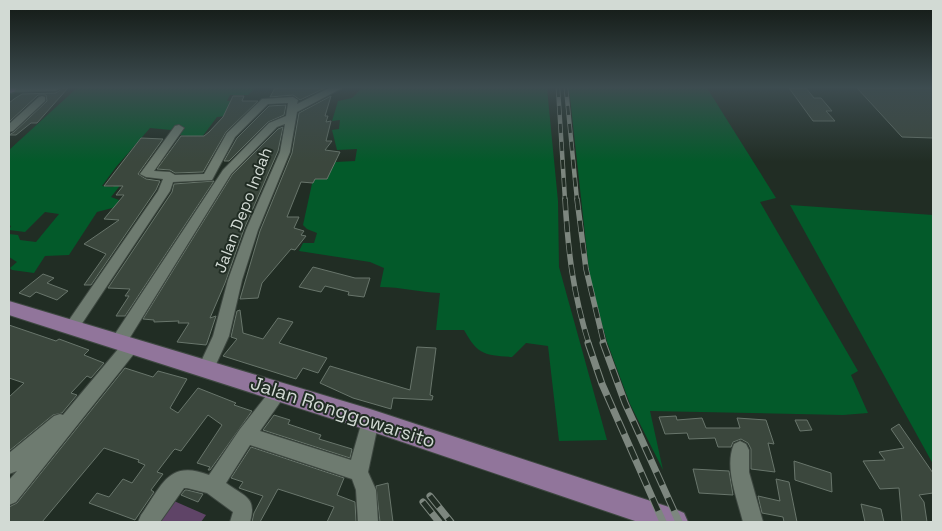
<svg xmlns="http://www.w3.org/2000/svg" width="942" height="531" font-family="'Space Grotesk',sans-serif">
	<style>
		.green { fill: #5f4467 }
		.water { fill: #035a2a }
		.building { fill: #3b473d; stroke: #68756b }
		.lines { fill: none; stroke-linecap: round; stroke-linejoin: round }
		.minor-casing { stroke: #3e4841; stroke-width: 2 }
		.major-casing { stroke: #3e4841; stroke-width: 2 }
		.highway-casing { stroke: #3e4841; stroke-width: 3 }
		.minor { fill: #6e7b70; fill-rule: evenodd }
		.major { fill: #91759b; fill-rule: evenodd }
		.highway { fill: #a971b7; fill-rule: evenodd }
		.rail-far2-casing { stroke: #7d877f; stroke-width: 4.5 }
		.rail-far1-casing { stroke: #7d877f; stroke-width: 5.5 }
		.rail-casing { stroke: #7d877f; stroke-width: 7 }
		.rail-far2 { stroke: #212d24; stroke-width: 3; stroke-dasharray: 9; stroke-linecap: butt }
		.rail-far1 { stroke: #212d24; stroke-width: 4; stroke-dasharray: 11; stroke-linecap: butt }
		.rail { stroke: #212d24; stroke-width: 5; stroke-dasharray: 14; stroke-linecap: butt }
		.labels { text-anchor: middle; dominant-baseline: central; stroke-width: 4; stroke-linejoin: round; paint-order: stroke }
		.street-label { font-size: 16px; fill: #d2dad4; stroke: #212d24 }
		.near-street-label { font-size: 19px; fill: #d2dad4; stroke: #212d24 }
	</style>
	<rect width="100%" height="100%" fill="#212d24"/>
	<path class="green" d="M 174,501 L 206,515 L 201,522 L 158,522 Z"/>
	<path class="water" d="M 77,88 L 255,88 L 248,95 L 230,95 L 227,101 L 231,101 L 226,116 L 217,117 L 202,137 L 188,138 L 188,136 L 179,135 L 181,127 L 174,127 L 171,130 L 150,128 L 116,167 L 102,186 L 113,187 L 117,182 L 122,183 L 111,197 L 119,200 L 116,207 L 97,212 L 69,255 L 45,256 L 34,273 L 12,270 L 10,268 L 17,262 L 9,257 L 9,234 L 18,235 L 20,240 L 36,242 L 59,214 L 45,212 L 25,232 L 9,230 L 11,226 L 9,225 L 9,150 Z
		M 362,88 L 547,88 L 558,201 L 559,267 L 607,440 L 559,441 L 548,346 L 526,343 L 512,357 C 484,355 478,355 464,330 L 436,330 L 440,293 C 419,292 401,287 380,287 L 384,268 L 370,262 L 299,251 L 303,243 L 314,243 L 317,233 L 307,229 L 303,225 L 313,179 L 334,165 L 335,162 L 355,161 L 357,149 L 337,150 L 332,130 L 339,129 L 340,120 L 332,121 L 338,101 L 352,98 Z
		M 569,88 L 707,88 L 776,198 L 760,202 L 858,371 L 851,375 L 868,413 L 843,415 L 650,411 L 663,470 L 630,404 L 607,342 L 590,280 Z
		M 790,205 L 933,215 L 933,464 Z"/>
	<path class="building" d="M 63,88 L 68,88 L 37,123 L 31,123 L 16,135 L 9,135 L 14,132 L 47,101 L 46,95 L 38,95 L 9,122 L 9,103 L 14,99 L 22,94 L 56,93 Z
		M 275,88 L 325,88 L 300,100 L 293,95 L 270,97 Z
		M 789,88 L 806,88 L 814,98 L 821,98 L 832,111 L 826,111 L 835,121 L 813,121 Z
		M 857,88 L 933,88 L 933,138 L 902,137 Z
		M 233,96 L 244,96 L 242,101 L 258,101 L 226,132 L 203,172 L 175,173 L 170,170 L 157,169 L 181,136 L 204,136 L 209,132 L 223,117 Z
		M 331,96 L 325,116 L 328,116 L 326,122 L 331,121 L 326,141 L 332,141 L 325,150 L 340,152 L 327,179 L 315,179 L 313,183 L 301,182 L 287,217 L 299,217 L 294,228 L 304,231 L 301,235 L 306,236 L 295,250 L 291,249 L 262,283 L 258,298 L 240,299 L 260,231 L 292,153 L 299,113 Z
		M 286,105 L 284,115 L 268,122 L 229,161 L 224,161 L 237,138 L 269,106 Z
		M 283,127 L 278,151 L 244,229 L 225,283 L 210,318 L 216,316 L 207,343 L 206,345 L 177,342 L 189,323 L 178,323 L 179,321 L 154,322 L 154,320 L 143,319 L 232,175 L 278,129 Z
		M 141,138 L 163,139 L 138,174 L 146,179 L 160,181 L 156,190 L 91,285 L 84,285 L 106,254 L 84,244 L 119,220 L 104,219 L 124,195 L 116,195 L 123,186 L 104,186 Z
		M 214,181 L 125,316 L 116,316 L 129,296 L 125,296 L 130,289 L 108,288 L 172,192 L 174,184 Z
		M 313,267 L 355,278 L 370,278 L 364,297 L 348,295 L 349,292 L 325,286 L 321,292 L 299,287 Z
		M 43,274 L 54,278 L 47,283 L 68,291 L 57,300 L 36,292 L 30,297 L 19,293 Z
		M 240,310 L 243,333 L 263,339 L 278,318 L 293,322 L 279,343 L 327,358 L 318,373 L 303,368 L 296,379 L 223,356 L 237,339 L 231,337 L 237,311 Z
		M 9,325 L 56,341 L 59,339 L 89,350 L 84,355 L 104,363 L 91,378 L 87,376 L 71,393 L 77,395 L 62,413 L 53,415 L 9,451 L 9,397 L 24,383 L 9,378 Z
		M 417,347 L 436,348 L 430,395 L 433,396 L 432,400 L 393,398 L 391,409 L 353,398 L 320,383 L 330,366 L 410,390 Z
		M 125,368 L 153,377 L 158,371 L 187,379 L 170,408 L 178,413 L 198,388 L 236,403 L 234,405 L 252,411 L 210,470 L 208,470 L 210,467 L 197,463 L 222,425 L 208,415 L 181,451 L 175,449 L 173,451 L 157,472 L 163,474 L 151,490 L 154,492 L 135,520 L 89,503 L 97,493 L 109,497 L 123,479 L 132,483 L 145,465 L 138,462 L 139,460 L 104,448 L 42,522 L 9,522 L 9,507 L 17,503 Z
		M 274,415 L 290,420 L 288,424 L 321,435 L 319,439 L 352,449 L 350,458 L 263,430 Z
		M 676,416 L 677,420 L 702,418 L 706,428 L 740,428 L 737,418 L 766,420 L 774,444 L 768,443 L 775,472 L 751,469 L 751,449 L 748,443 L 741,439 L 733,442 L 731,447 L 718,447 L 715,438 L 689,439 L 687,433 L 665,434 L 659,417 Z
		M 795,420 L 807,420 L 812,430 L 800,431 Z
		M 899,424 L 933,473 L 933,493 L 919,495 L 924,502 L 927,522 L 902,522 L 899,488 L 880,489 L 863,461 L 885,460 L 879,452 L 904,448 L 891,429 Z
		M 251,447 L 344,478 L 337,495 L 355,502 L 356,522 L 327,522 L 334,507 L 278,489 L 260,522 L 252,522 L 254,513 L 263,496 L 239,488 L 243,482 L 231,478 Z
		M 794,461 L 831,473 L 832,492 L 795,480 Z
		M 693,469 L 729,471 L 733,495 L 699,493 Z
		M 776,479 L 789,482 L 797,522 L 784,522 L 783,517 L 762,513 L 758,496 L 780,501 Z
		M 388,483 L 393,522 L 380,522 L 376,486 Z
		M 185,490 L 187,490 L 203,494 L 198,502 L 181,495 Z
		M 861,504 L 881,509 L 884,522 L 865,522 Z"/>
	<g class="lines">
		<g class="minor-casing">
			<path id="minor" d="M 9,88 L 61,88 L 56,91 L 9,92 Z
				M 329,88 L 342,88 L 297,112 L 290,152 L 258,230 L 242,280 L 229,336 L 212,373 L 206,375 L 200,373 L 198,368 L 213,336 L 228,280 L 246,230 L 280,152 L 285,124 L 277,127 L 231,174 L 129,339 L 137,340 L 139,345 L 137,350 L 16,502 L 9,505 L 9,480 L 17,471 L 9,474 L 9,453 L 54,416 L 60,414 L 63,415 L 119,348 L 113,347 L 111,342 L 113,337 L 223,170 L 269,123 L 286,116 L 288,103 L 268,104 L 235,137 L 212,180 L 173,182 L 170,191 L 77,331 L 72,333 L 67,331 L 64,327 L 67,323 L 158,191 L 163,179 L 146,177 L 140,174 L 175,126 L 179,125 L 184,128 L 154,171 L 170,172 L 175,175 L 204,174 L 227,133 L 262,99 L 293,97 L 298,100 L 297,104 Z
				M 42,96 L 45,97 L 45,101 L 13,131 L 9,132 L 9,124 L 39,97 Z
				M 280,383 L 286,386 L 288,391 L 260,431 L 351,460 L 364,414 L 370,412 L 376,414 L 379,420 L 368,472 L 376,490 L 378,522 L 358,522 L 356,490 L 352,479 L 250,445 L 226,483 C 245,497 257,497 250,522 L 230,522 L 233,512 L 207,493 L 187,488 L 184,488 L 160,522 L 138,522 L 141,515 C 162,486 168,459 209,475 L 240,429 L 274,386 Z
				M 740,441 L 746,444 L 749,450 L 749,472 L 763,522 L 743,522 C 737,498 724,467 734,444 Z"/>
		</g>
		<g class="major-casing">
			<path id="major" d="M 9,301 L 370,409 L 675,509 L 684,513 L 688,522 L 638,522 L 370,431 L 9,315 Z"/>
		</g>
		<g class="highway-casing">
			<path id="highway" d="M 9,88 L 17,88 L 14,92 L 9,93 Z"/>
		</g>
		<use href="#minor" class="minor"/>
		<use href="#major" class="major"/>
		<use href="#highway" class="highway"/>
		<g class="rail-far2-casing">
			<path id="rail-far2" d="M 558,88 L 565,200
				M 566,88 L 577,200"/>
		</g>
		<g class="rail-far1-casing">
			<path id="rail-far1" d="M 565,199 C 568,251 573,294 589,344
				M 577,199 L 586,269 L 604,344"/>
		</g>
		<g class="rail-casing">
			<path id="rail" d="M 588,343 L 602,384 L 663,522
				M 603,343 L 625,403 L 679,522
				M 430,496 L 451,522
				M 423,502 L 439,522"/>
		</g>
		<use href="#rail-far2" class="rail-far2"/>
		<use href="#rail-far1" class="rail-far1"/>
		<use href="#rail" class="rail"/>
	</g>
	<linearGradient id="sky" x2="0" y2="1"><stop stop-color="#121914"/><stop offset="0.54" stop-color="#3d4c50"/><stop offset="1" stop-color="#3d4c50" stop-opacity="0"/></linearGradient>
	<rect width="942" height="162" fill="url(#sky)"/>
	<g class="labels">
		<g class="street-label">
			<text transform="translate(243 210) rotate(-69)">Jalan Depo Indah</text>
		</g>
		<g class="near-street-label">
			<text transform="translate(343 412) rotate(18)">Jalan Ronggowarsito</text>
		</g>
	</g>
	<rect width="942" height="531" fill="none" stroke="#d2dad4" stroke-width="20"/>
</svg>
